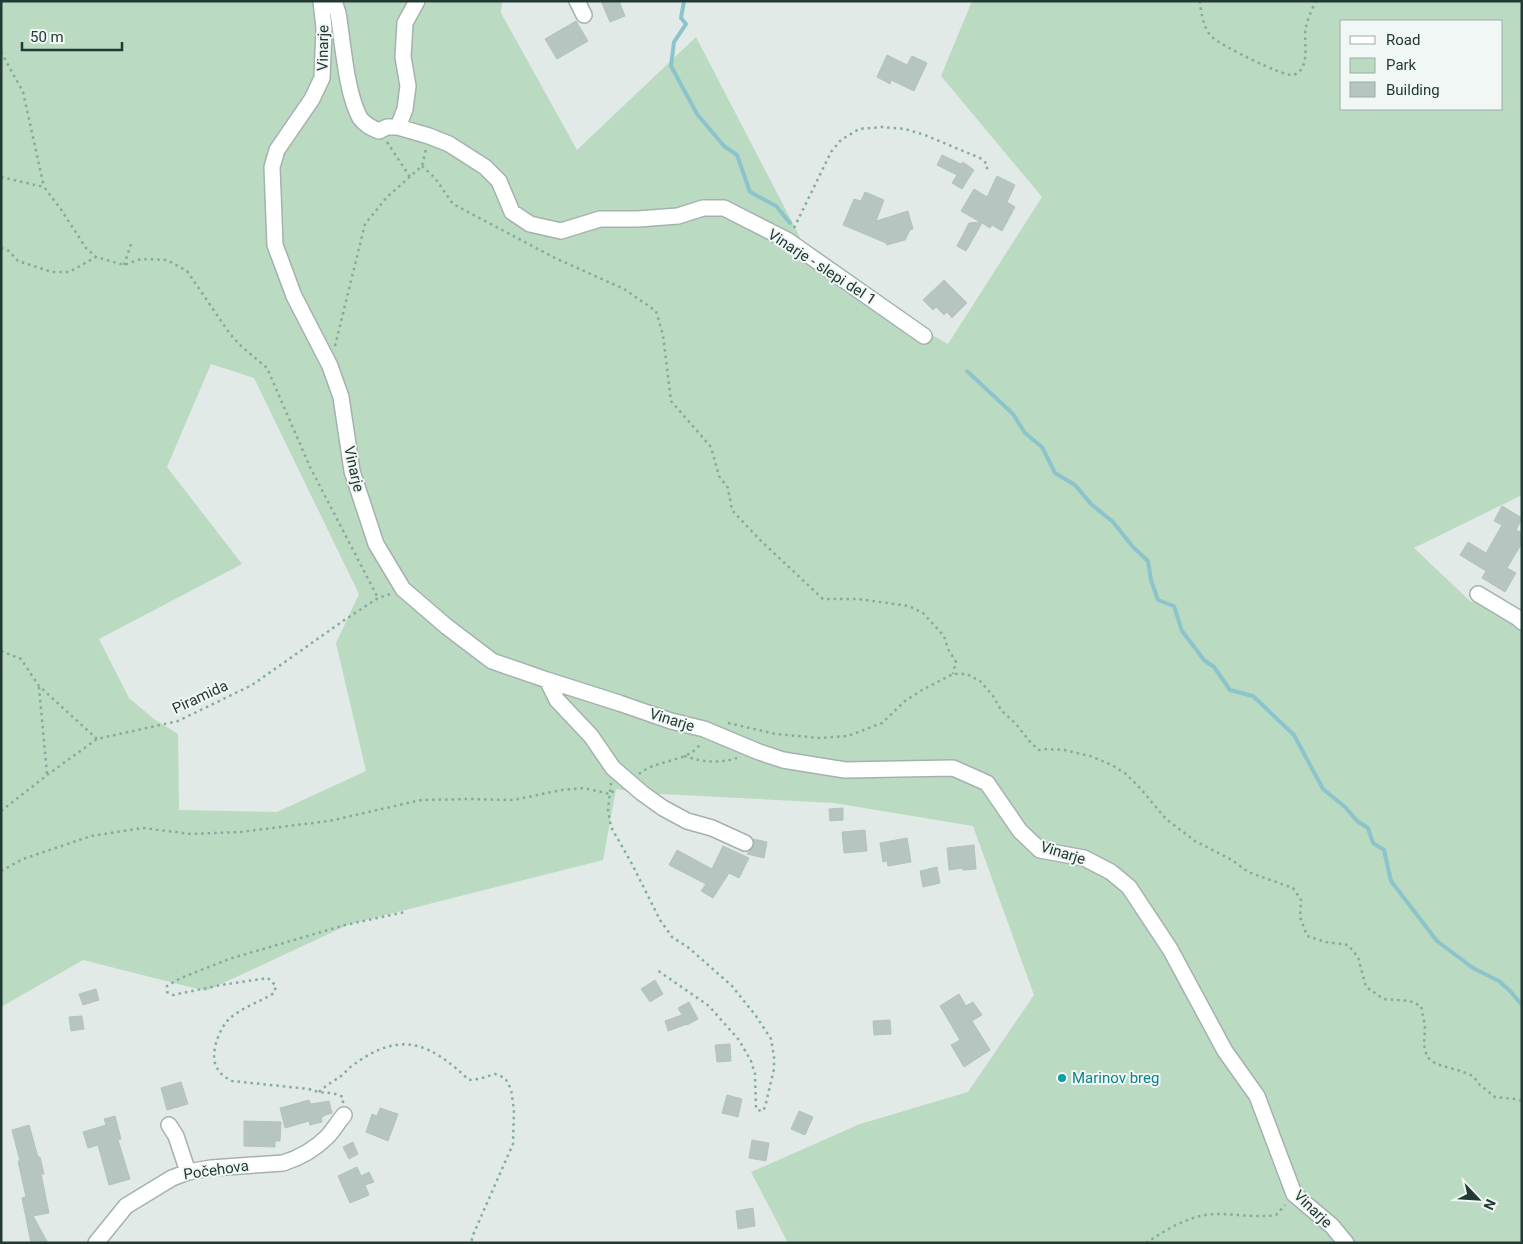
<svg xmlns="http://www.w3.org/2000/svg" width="1523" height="1244" font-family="Roboto,sans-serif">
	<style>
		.green { fill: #bbdac2; fill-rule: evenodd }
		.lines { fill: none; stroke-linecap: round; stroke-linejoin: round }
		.stream { stroke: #8cc4cc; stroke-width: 4 }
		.building { fill: #b6c5bf; stroke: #b4c3bc }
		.minor-casing { stroke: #a4b2ad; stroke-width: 18 }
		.path { stroke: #83ac9e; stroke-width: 2.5; stroke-dasharray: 2.5 4; stroke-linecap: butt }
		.minor { stroke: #fff; stroke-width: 15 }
		.culture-dot { fill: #0f9aa8; stroke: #f1f7f4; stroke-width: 2 }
		.labels { text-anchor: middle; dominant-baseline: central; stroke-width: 4; stroke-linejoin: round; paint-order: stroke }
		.street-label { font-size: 15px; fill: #223a33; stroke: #f1f7f4 }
		.culture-label { font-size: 15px; fill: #0d838f; stroke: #f1f7f4; text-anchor: start }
	</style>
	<rect width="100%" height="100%" fill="#e1eae6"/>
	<path class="green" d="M 1,1 L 502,1 L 501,13 L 577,150 L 696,37 L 817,270 L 948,344 L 1042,197 L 941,76 L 972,1 L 1522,1 L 1522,495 L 1414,548 L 1470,601 L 1522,616 L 1522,1243 L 788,1243 L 751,1172 L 860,1124 L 968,1092 L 1034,995 L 973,826 L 834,803 L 642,793 L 616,789 L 603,860 L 350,924 L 206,991 L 83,960 L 1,1007 ZM 1342,21 L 1502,21 L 1502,109 L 1342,109 ZM 211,364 L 254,378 L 359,594 L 336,643 L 366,771 L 277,812 L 179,810 L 178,734 L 154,719 L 129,698 L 99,639 L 242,564 L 167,467 Z"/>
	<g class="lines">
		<path class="stream" d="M 684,1 L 681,18 L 686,24 L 674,42 L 671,66 L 697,114 L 724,146 L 737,155 L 750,192 L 776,206 L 790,223
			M 967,371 L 1013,414 L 1025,433 L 1042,447 L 1055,473 L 1075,485 L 1091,504 L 1113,522 L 1133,547 L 1148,561 L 1151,580 L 1158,600 L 1174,606 L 1182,631 L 1204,660 L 1214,667 L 1230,690 L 1253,696 L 1294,735 L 1323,789 L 1345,807 L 1357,821 L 1368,828 L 1373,843 L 1384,850 L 1391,881 L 1437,941 L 1473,968 L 1499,981 L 1510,991 L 1522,1005"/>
	</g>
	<path class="building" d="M 601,1 L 619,1 L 625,16 L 610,22 Z
		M 576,21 L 588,41 L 557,59 L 545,39 Z
		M 887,55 L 907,65 L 912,56 L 927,63 L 914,91 L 891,80 L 890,84 L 877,77 Z
		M 942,155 L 961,164 L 963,162 L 974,170 L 962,189 L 952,183 L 957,175 L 937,165 Z
		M 997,176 L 1015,185 L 1007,202 L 1015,207 L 1002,231 L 992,225 L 990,228 L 982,223 L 966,251 L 957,246 L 969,223 L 980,222 L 961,211 L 974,189 L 987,197 Z
		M 865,192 L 884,200 L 876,221 L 908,211 L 913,229 L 910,230 L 905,240 L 887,245 L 886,243 L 843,225 L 854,199 L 861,201 Z
		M 944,280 L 967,303 L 952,318 L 947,312 L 944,315 L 936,307 L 933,310 L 923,300 Z
		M 1502,506 L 1522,518 L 1516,530 L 1522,533 L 1522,543 L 1507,568 L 1516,573 L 1505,592 L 1482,578 L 1486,571 L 1460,555 L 1468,542 L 1486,553 L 1502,525 L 1494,521 Z
		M 843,808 L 843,820 L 830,821 L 829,809 Z
		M 865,830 L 867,851 L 844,853 L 842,832 Z
		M 907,838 L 911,862 L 888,866 L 887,861 L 883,862 L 880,843 Z
		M 753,839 L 767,842 L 764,858 L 747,854 L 754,846 Z
		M 974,845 L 976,869 L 963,870 L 962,868 L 949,870 L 947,848 Z
		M 723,846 L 749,858 L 739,878 L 729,873 L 713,898 L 701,891 L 706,884 L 669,865 L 677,850 L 712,869 Z
		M 937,867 L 940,883 L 923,887 L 920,871 Z
		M 655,980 L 663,994 L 650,1002 L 641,989 Z
		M 96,989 L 99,1000 L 83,1005 L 79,994 Z
		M 959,994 L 966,1006 L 973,1002 L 982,1015 L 972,1021 L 990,1050 L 964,1067 L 951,1045 L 960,1040 L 940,1006 Z
		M 689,1002 L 698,1019 L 687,1025 L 687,1024 L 668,1031 L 665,1021 L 682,1015 L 678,1008 Z
		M 82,1016 L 84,1029 L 71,1031 L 69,1017 Z
		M 890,1020 L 891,1034 L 874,1035 L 873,1021 Z
		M 730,1044 L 731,1061 L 717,1062 L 715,1045 Z
		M 181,1082 L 188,1104 L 167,1110 L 161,1088 Z
		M 727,1095 L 742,1099 L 738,1117 L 722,1113 Z
		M 309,1100 L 311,1104 L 329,1101 L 332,1113 L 323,1116 L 323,1117 L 321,1118 L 322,1122 L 310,1125 L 309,1121 L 285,1128 L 280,1108 Z
		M 380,1108 L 398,1114 L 388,1141 L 366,1132 L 372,1114 L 377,1116 Z
		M 799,1111 L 813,1117 L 805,1135 L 791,1129 Z
		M 115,1116 L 121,1139 L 118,1140 L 130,1179 L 109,1185 L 98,1145 L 88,1148 L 83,1132 L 106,1125 L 104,1119 Z
		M 244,1121 L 281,1122 L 280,1141 L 275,1141 L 275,1147 L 244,1146 Z
		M 29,1125 L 38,1157 L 40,1157 L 44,1174 L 41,1174 L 49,1213 L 33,1216 L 48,1243 L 31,1243 L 22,1198 L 26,1197 L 18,1161 L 20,1161 L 12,1130 Z
		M 752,1140 L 769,1143 L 766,1161 L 749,1158 Z
		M 353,1142 L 358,1154 L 349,1159 L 343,1147 Z
		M 357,1167 L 361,1176 L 369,1172 L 374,1182 L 365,1185 L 369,1195 L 350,1203 L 338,1176 Z
		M 753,1208 L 755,1226 L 738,1229 L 736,1211 Z"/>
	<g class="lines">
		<g class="minor-casing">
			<path id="minor" d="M 321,1 L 324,28 L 322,78 L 312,99 L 277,150 L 272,167 L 275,245 L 294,296 L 330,366 L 341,397 L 352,471 L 376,544 L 403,589 L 446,626 L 492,661 L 547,680 L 619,703 L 671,721 L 704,729 L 759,752 L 783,760 L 845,770 L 953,768 L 987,783 L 1020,831 L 1040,850 L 1084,858 L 1111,872 L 1129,887 L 1170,949 L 1225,1051 L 1257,1096 L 1294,1194 L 1332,1226 L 1346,1243
				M 334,1 L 338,13 C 343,42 346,93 360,118 C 365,125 372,128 379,131 L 387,127 L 398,127 L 405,109 L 408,86 L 403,57 L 405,23 L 417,1
				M 577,1 L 584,15
				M 398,127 L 429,136 L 449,144 L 485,167 L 499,181 L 512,212 L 530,224 L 561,231 L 600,219 L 638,219 L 678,216 L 703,208 L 724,208 L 787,240 L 924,336
				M 1478,594 L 1518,618 L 1522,622
				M 547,680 L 557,700 L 591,736 L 613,768 L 642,793 L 663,808 L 687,821 L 712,828 L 745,843
				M 169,1125 L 176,1136 L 188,1172
				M 96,1243 L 126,1206 L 172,1178 L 188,1172 L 211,1168 L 283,1163 C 299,1158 315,1149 327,1137 C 333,1131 338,1122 344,1115"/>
		</g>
		<path class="path" d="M 1200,1 C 1201,13 1203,28 1212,37 C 1220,45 1282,76 1292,75 C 1294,75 1298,73 1299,72 C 1310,61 1303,40 1306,27 C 1308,18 1312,9 1316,1
			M 1,52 L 23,92 L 44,187
			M 387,142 L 410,177
			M 422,166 L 435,178 L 453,204 L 555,258 L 624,289 L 656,311 L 663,335 L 671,401 L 711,447 L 719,476 L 728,488 L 732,510 L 760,540 L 823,599 L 858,599 L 909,606 L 923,613 L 944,636 L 948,649 L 956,662 L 953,674
			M 1,177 L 44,187 L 60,208 L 86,248 L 96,257
			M 794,228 L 831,152 L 841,140 L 859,129 L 882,127 L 905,129 L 925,135 L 980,158 L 987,164 L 987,172
			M 1,248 L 9,251 L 18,261 L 52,272 L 69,272 L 96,257 L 124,265 L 141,259 L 167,260 L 187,271 L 230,334 L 241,346 L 267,368 L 310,467 L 378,598
			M 124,265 L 131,244
			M 335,346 L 365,224 L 387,197 L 422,166 L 426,149
			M 1,651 L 21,659 L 39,686 L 97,739
			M 39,687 L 47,774
			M 728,723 L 776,734 L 820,738 L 848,736 L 882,723 L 905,701 L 922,690 L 953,674 L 967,674 L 980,681 L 993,696 L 1001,710 L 1016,724 L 1031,743 L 1039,750 L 1047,749 L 1064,750 L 1090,756 L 1112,765 L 1126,774 L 1140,788 L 1166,819 L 1195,841 L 1232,860 L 1248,872 L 1293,888 L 1301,900 L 1300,917 L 1307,936 L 1326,942 L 1348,945 L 1358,957 L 1366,987 L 1384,999 L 1410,1001 L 1421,1006 L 1425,1026 L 1424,1045 L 1427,1057 L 1436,1064 L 1461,1071 L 1473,1076 L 1480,1085 L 1495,1097 L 1515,1099 L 1522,1101
			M 684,756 C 704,762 717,764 737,758
			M 639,774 C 643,771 648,768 653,766 C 668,760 694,758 701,742
			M 611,783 L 608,810 L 611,827 L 632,864 L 660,920 L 672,937 L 689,948 L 732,986 L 756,1016 L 771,1039 L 774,1057 L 774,1069 L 765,1107 L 763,1111 L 757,1110 L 756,1108 L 755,1074 L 751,1061 L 739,1040 L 709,1006 L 657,970
			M 1,811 L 47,775 L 97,739 L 178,721 L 252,685 L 343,621 L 378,598 L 390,594
			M 1,871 L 23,859 L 91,836 L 143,828 L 191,834 L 240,832 L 329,821 L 421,800 L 470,799 L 513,800 L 562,790 L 584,788 L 610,794 L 616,789
			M 319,1092 C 326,1085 334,1081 341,1076 C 346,1072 350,1066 356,1063 C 402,1030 431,1044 469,1080 L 479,1079 L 495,1074 L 505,1078 L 511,1089 L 514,1110 L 513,1144 L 473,1235 L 471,1243
			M 343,1103 L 343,1097 C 329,1090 323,1095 309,1089 L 232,1081 C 226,1078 220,1074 217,1068 C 209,1055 219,1028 230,1018 C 243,1007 260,1002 274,993 L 276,986 L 268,978 L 221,985 L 173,995 L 167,992 L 167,986 L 181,978 L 229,959 L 345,925 L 405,912
			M 1146,1243 C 1167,1229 1191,1214 1218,1214 C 1237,1214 1257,1218 1276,1215 L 1285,1205"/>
		<use href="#minor" class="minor"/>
	</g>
	<circle class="culture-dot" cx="1062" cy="1078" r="5"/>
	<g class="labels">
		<g class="street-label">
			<text transform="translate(323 48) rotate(-89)">Vinarje</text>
			<text transform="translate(822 267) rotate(33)">Vinarje - slepi del 1</text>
			<text transform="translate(354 469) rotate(77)">Vinarje</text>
			<text transform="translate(200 697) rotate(-25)">Piramida</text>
			<text transform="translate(672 720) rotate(17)">Vinarje</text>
			<text transform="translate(1063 853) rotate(17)">Vinarje</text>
			<text transform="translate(216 1170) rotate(-8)">Počehova</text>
			<text transform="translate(1313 1209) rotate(44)">Vinarje</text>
		</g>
		<g class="culture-label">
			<text x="1072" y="1078">Marinov breg</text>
		</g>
	</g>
	<rect width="1523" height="1244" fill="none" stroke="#223a33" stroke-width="5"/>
	<rect x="1340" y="20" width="162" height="90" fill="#f1f7f4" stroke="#9eaba7"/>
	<rect x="1350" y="36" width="25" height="8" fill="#ffffff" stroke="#9eaba7"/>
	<text x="1386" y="45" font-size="15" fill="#223a33">Road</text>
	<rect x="1350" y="58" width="25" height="15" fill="#bbdac2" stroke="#9eaba7"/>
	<text x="1386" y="70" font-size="15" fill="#223a33">Park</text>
	<rect x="1350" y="82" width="25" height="15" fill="#b6c5bf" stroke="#9eaba7"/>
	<text x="1386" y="95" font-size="15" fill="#223a33">Building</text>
	<g transform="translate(1478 1199) rotate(115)" stroke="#f1f7f4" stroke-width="4" paint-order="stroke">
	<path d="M0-4L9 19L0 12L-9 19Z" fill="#223a33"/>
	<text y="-8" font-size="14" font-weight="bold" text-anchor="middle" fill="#223a33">N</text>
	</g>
	<path d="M22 42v8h100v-8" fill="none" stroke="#223a33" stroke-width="2.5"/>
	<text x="30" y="42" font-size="15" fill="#223a33" stroke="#f1f7f4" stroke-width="4" paint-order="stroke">50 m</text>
</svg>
